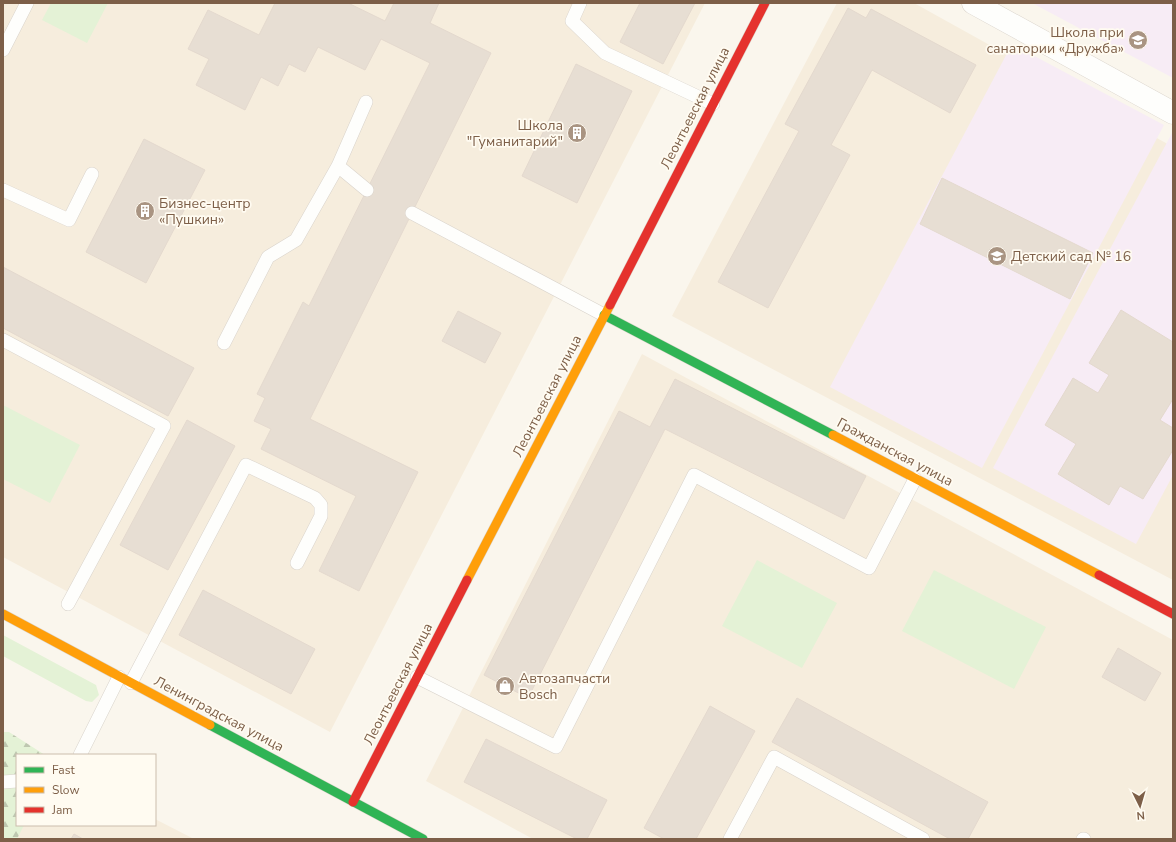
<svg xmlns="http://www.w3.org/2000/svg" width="1176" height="842" font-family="'Nunito Sans',sans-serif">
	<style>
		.residential { fill: #f6eddd }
		.education { fill: #f7ecf5 }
		.green { fill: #e4f2d6 }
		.forest { fill: url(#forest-firs) }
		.building { fill: #e7ded3; stroke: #e4d9ce }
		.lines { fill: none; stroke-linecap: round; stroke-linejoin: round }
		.lane-casing { stroke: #d9d3cb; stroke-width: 14 }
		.street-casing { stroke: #d9d3cb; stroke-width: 23 }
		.fast-casing { stroke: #dad2c9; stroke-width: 10 }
		.slow-casing { stroke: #dad2c9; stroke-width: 10 }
		.jam-casing { stroke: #dad2c9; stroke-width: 10 }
		.lane { stroke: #fefefc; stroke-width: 13 }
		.street { stroke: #fefefc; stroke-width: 22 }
		.fast { stroke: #30b455; stroke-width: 9 }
		.slow { stroke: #ff9f0a; stroke-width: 9 }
		.jam { stroke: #e5322d; stroke-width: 9 }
		.labels { text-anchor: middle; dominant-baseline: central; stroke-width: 3.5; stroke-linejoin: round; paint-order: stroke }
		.poi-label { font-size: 14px; fill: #7d5f48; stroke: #fffbf1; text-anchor: start }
		.street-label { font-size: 14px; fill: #7d5f48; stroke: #fffbf1 }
	</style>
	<defs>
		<pattern id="forest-firs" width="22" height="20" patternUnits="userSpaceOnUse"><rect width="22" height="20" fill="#e4f2d6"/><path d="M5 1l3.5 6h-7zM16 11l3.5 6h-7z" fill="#bec7b0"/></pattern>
	</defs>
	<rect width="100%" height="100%" fill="#faf6ed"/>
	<path class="residential" d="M 3,3 L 705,3 L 330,732 L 3,557 Z
		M 837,3 L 914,3 L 1173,147 L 1173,580 L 672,316 Z
		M 642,354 L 1173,640 L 1173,839 L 533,839 L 426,781 Z
		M 3,740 L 17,755 L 17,825 L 155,825 L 155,819 L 194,839 L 3,839 Z"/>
	<path class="education" d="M 1032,3 L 1173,3 L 1173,78 Z
		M 1012,44 L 1164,125 L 982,468 L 830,387 Z
		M 1172,133 L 1173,475 L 1136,544 L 993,468 Z"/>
	<path class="green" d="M 51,3 L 108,3 L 87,43 L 42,20 Z
		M 3,405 L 80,445 L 50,503 L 3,479 Z
		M 757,560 L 837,603 L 802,668 L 722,626 Z
		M 934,570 L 1046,627 L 1014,689 L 902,631 Z
		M 3,635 L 96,685 L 99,695 L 92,702 L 86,701 L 3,656 Z"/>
	<path class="forest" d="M 3,732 L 9,732 L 45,755 L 17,755 L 17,825 L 24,825 L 17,839 L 3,839 Z"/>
	<path class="building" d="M 275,3 L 348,3 L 385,21 L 394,3 L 439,3 L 430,23 L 491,53 L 310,419 L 418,472 L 359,591 L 319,571 L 356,496 L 261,449 L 271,429 L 254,421 L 265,398 L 257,394 L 303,302 L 309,306 L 430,63 L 381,39 L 365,70 L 318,47 L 305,72 L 289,64 L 278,86 L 261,77 L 245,110 L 196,85 L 209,59 L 188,49 L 208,10 L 259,35 Z
		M 640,3 L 695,3 L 663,64 L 620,42 Z
		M 848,8 L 866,18 L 871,9 L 976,65 L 950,113 L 872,70 L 831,145 L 850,155 L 768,308 L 718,282 L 799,131 L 785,124 Z
		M 576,64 L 632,91 L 577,203 L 522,176 Z
		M 144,139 L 205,170 L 146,283 L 86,252 Z
		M 942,178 L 1093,253 L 1070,299 L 920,224 Z
		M 3,267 L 194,368 L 168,416 L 3,328 Z
		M 1121,310 L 1173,342 L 1173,399 L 1160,420 L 1173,428 L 1173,450 L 1143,499 L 1120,486 L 1109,505 L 1058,474 L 1076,444 L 1045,425 L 1073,378 L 1098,393 L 1109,375 L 1089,363 Z
		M 458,311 L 501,333 L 485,363 L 442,341 Z
		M 675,379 L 866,476 L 844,519 L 665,429 L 528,698 L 484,675 L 619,411 L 650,427 Z
		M 187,420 L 235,446 L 168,570 L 120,545 Z
		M 203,590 L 315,649 L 291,694 L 179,635 Z
		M 1118,648 L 1161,673 L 1145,701 L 1102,677 Z
		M 797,698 L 988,802 L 968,839 L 950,839 L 772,742 Z
		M 710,706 L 755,731 L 696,839 L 664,839 L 644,828 Z
		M 486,739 L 607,800 L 587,839 L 577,839 L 464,782 Z
		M 74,834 L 83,839 L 71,839 Z"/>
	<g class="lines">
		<g class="lane-casing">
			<path id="lane" d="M 580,3 L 572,21 L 605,53 L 713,104
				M 3,50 L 27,3
				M 338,166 L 367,190
				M 3,190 L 69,220 L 92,174
				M 412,213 L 604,315
				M 3,340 L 164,426 L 68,604
				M 224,343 L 268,257 L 296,240 L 338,166 L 366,102
				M 417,677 L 556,747 L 694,475 L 869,568 L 915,479
				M 131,683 L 246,465 L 315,498 L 321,505 L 321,516 L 297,563
				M 80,755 L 119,677
				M 3,782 L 17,781
				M 730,839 L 774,757 L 923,839
				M 1083,839 L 1084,839"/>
		</g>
		<g class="street-casing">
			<path id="street" d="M 973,3 L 1173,113"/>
		</g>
		<g class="fast-casing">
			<path id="fast" d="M 604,315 L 833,435
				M 210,725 L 423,839"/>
		</g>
		<g class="slow-casing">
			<path id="slow" d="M 833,435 L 1099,575
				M 467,580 L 610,305
				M 3,614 L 210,725"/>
		</g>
		<g class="jam-casing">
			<path id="jam" d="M 610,305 L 765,3
				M 1099,575 L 1173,614
				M 353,802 L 467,580"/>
		</g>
		<use href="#lane" class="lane"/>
		<use href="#street" class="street"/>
		<use href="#fast" class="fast"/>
		<use href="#slow" class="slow"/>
		<use href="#jam" class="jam"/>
	</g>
	<defs>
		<g id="school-disc" transform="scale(1)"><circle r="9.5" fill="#a99482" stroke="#fffbf1"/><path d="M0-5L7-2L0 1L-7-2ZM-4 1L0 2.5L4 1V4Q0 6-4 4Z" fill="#fff"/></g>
		<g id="building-disc" transform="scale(1)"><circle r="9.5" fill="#a99482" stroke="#fffbf1"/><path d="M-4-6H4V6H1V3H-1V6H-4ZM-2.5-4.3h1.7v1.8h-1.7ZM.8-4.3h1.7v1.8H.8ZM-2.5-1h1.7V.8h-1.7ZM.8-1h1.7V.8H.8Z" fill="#fff"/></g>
		<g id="shop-disc" transform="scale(1)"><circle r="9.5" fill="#a99482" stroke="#fffbf1"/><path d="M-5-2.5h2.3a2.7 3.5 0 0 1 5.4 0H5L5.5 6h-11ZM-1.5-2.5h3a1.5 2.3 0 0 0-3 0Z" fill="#fff"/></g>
	</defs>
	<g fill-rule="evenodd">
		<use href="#school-disc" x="1138" y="40"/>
		<use href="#building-disc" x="577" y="133"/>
		<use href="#building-disc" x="145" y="211"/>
		<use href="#school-disc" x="997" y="256"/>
		<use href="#shop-disc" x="505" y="686"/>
	</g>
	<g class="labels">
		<g class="poi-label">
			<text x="1124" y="32" text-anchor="end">Школа при<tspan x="1124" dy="16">санатории «Дружба»</tspan></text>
			<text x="563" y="125" text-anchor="end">Школа<tspan x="563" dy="16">"Гуманитарий"</tspan></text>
			<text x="159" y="203">Бизнес-центр<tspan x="159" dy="16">«Пушкин»</tspan></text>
			<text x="1011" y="256">Детский сад № 16</text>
			<text x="519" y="678">Автозапчасти<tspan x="519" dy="16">Bosch</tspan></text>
		</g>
		<g class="street-label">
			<text transform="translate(695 108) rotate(-63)">Леонтьевская улица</text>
			<text transform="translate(547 396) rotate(-63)">Леонтьевская улица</text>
			<text transform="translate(895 452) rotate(28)">Гражданская улица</text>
			<text transform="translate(398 684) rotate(-63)">Леонтьевская улица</text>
			<text transform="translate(219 714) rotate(28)">Ленинградская улица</text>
		</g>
	</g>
	<rect width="1176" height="842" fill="none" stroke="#7d5f48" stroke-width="8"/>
	<rect x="16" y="754" width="140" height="72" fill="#fffbf1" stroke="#cbbdad"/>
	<rect x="24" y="767" width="20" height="6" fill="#30b455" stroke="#cbbdad"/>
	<text x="52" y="774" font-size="12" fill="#7d5f48">Fast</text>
	<rect x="24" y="787" width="20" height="6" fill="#ff9f0a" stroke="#cbbdad"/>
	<text x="52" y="794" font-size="12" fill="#7d5f48">Slow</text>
	<rect x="24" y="807" width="20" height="6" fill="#e5322d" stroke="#cbbdad"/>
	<text x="52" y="814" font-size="12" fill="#7d5f48">Jam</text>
	<g transform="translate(1140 806) rotate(175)" stroke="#fffbf1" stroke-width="3" paint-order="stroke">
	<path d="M0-3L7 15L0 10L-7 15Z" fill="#7d5f48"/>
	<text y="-6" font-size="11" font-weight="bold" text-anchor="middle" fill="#7d5f48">N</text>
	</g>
</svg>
